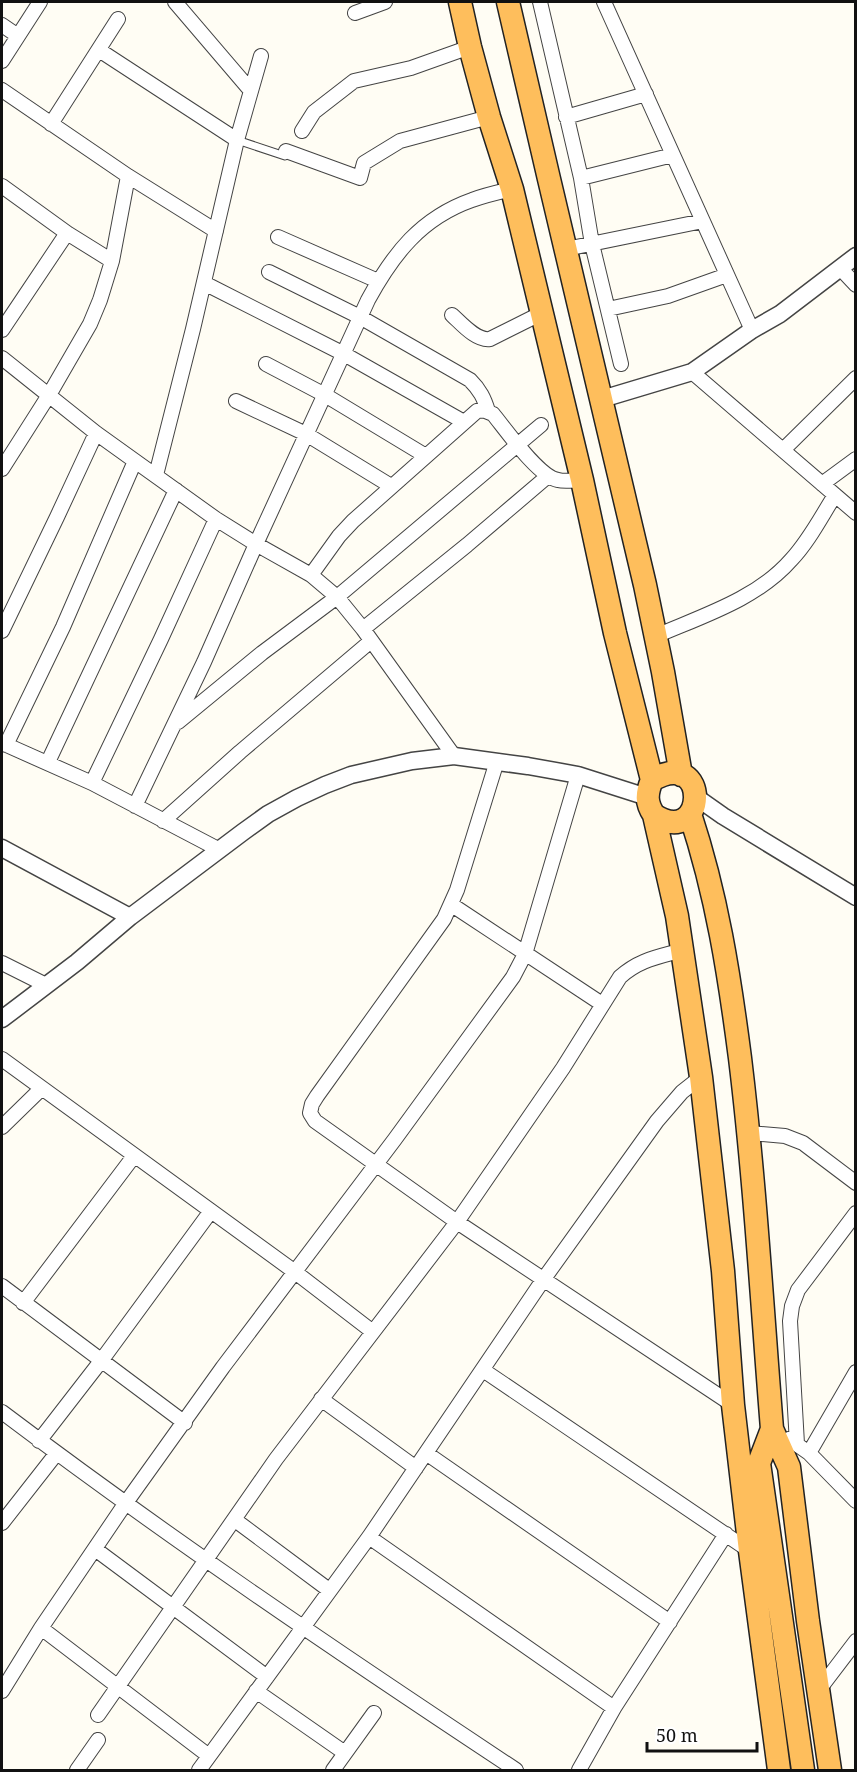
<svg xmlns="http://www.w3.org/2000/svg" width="857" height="1772" font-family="'Noto Serif',serif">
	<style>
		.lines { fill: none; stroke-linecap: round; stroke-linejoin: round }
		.service-casing { stroke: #444; stroke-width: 9 }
		.minor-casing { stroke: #444; stroke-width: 16 }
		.tertiary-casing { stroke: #444; stroke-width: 19 }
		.trunk-casing { stroke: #222; stroke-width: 25 }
		.service { stroke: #fff; stroke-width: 7 }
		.minor { stroke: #fff; stroke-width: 14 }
		.tertiary { stroke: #fff; stroke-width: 16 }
		.trunk { stroke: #febe5c; stroke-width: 22 }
	</style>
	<rect width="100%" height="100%" fill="#fffdf4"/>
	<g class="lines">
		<g class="service-casing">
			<path id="service" d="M 237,140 L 285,156"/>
		</g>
		<g class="minor-casing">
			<path id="minor" d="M 175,2 L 251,91
				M 540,2 L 581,178 L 592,244 L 621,364
				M 604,2 L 752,330
				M 355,13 L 385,2
				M 2,25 L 18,36
				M 99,50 L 237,140
				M 2,61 L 40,2
				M 2,90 L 128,176 L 216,231
				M 566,117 L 646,94
				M 51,124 L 118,19
				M 302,131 L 314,112 L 354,81 L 411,68 L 470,47
				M 286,151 L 360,178 L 364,163 L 400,141 L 489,117
				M 581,178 L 673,155
				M 2,186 L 67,233 L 112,261
				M 278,237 L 378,281
				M 566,249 L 703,221
				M 840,268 L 856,285
				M 269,272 L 360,317 L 470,380 C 480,390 484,398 488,411
				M 204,283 L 344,354 L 464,422
				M 608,309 L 668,296 L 727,275
				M 452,315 C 461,323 476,341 490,339 L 542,313
				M 2,330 L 67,233
				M 2,358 L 96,433 L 135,461 L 216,519 L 256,544 L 311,575 L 337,597 L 363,629 L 454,756
				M 266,364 L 325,395 L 426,456
				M 692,372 L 856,513
				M 236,401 L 306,434 L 391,486
				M 783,450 L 856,378
				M 2,469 L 49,395 L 90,324 L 100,300 L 112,261 L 128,176
				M 156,475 L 193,329 L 237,140 L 261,56
				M 822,484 L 856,459
				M 311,575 L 339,536 L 353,521 L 477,411 L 483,410 L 493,414 C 506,430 539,477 558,480 C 565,482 575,480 582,480
				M 363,629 L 467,545 L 548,476
				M 2,631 L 57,517 L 96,433
				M 656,636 C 702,616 757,599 791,560 C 809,541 821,517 835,495
				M 178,722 L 262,653 L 337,597 L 541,425
				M 2,743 L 92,783 L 218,849
				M 6,745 L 63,627 L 135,461
				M 497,761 L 457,890 L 444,919 L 317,1096 L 312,1104 L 310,1113 L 315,1121 L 457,1222 L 733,1405
				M 48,762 L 176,490
				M 92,783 L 161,639 L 216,519
				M 135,806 L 204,662 L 256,544 L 368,300 C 393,254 421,218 472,200 C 485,195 499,192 512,189
				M 163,821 L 240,752 L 371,641
				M 452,905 L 602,1004
				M 2,963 L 46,985
				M 2,1059 L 295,1272 L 373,1332
				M 2,1127 L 42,1088
				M 749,1133 L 785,1136 L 803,1143 L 856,1183
				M 2,1286 L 185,1423
				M 23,1303 L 134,1156
				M 483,1370 L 750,1551
				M 321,1399 L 416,1468
				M 2,1412 C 169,1538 342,1655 516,1770
				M 789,1439 L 809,1453 L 856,1501
				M 39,1441 L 101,1361 L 211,1211
				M 797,1444 L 790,1321 L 792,1306 L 798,1290 L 856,1213
				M 426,1453 L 670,1622
				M 809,1453 L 856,1372
				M 235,1520 L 329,1590
				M 2,1523 L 56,1454
				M 369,1537 L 614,1708
				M 95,1549 L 267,1677
				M 41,1628 L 209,1756
				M 2,1691 L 41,1628 L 125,1504 L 223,1367 L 395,1139 L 513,977 L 525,954 L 578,775
				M 256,1691 L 345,1753
				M 818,1691 L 856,1641
				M 98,1715 L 276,1459 L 457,1222 L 563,1068 L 620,977 C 640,959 659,957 683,950
				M 77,1770 L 98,1740
				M 199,1770 L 369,1537 L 543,1280 L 657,1121 L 682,1092 L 701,1077
				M 333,1770 L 374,1713
				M 579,1770 L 614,1708 L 726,1534"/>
		</g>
		<g class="tertiary-casing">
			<path id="tertiary" d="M 602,399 L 692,372 L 752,330 L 780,314 L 856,256
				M 696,797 L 723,816 L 856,897
				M 2,848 L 130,917
				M 2,1019 L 77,962 L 130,917 L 243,832 L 268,814 L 297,798 L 325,785 L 351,775 L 412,761 L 454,756 L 528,766 L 578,775 L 647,797"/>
		</g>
		<g class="trunk-casing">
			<path id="trunk" d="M 460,2 L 470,47 L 489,117 L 512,189 L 582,480 L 615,633 L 652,780
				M 508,2 L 549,179 L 645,585 L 663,672 L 681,775
				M 690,814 C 717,896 729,973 740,1058 C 755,1181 762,1305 772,1429 L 789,1467 L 808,1621 L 830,1770
				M 654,815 C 707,849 711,746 652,780 C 646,794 646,803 654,815 L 677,916 L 701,1077 L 723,1271 L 733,1405 L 750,1551 L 779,1770
				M 772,1429 L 759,1463 L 803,1770"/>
		</g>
		<use href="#service" class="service"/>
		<use href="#minor" class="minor"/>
		<use href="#tertiary" class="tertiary"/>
		<use href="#trunk" class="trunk"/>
	</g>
	<rect width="857" height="1772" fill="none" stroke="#111111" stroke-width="6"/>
	<path d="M647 1742v9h110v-9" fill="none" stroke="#111111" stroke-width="3"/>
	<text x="656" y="1742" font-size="18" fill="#111111" stroke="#ffffff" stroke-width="4.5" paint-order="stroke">50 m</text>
</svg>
